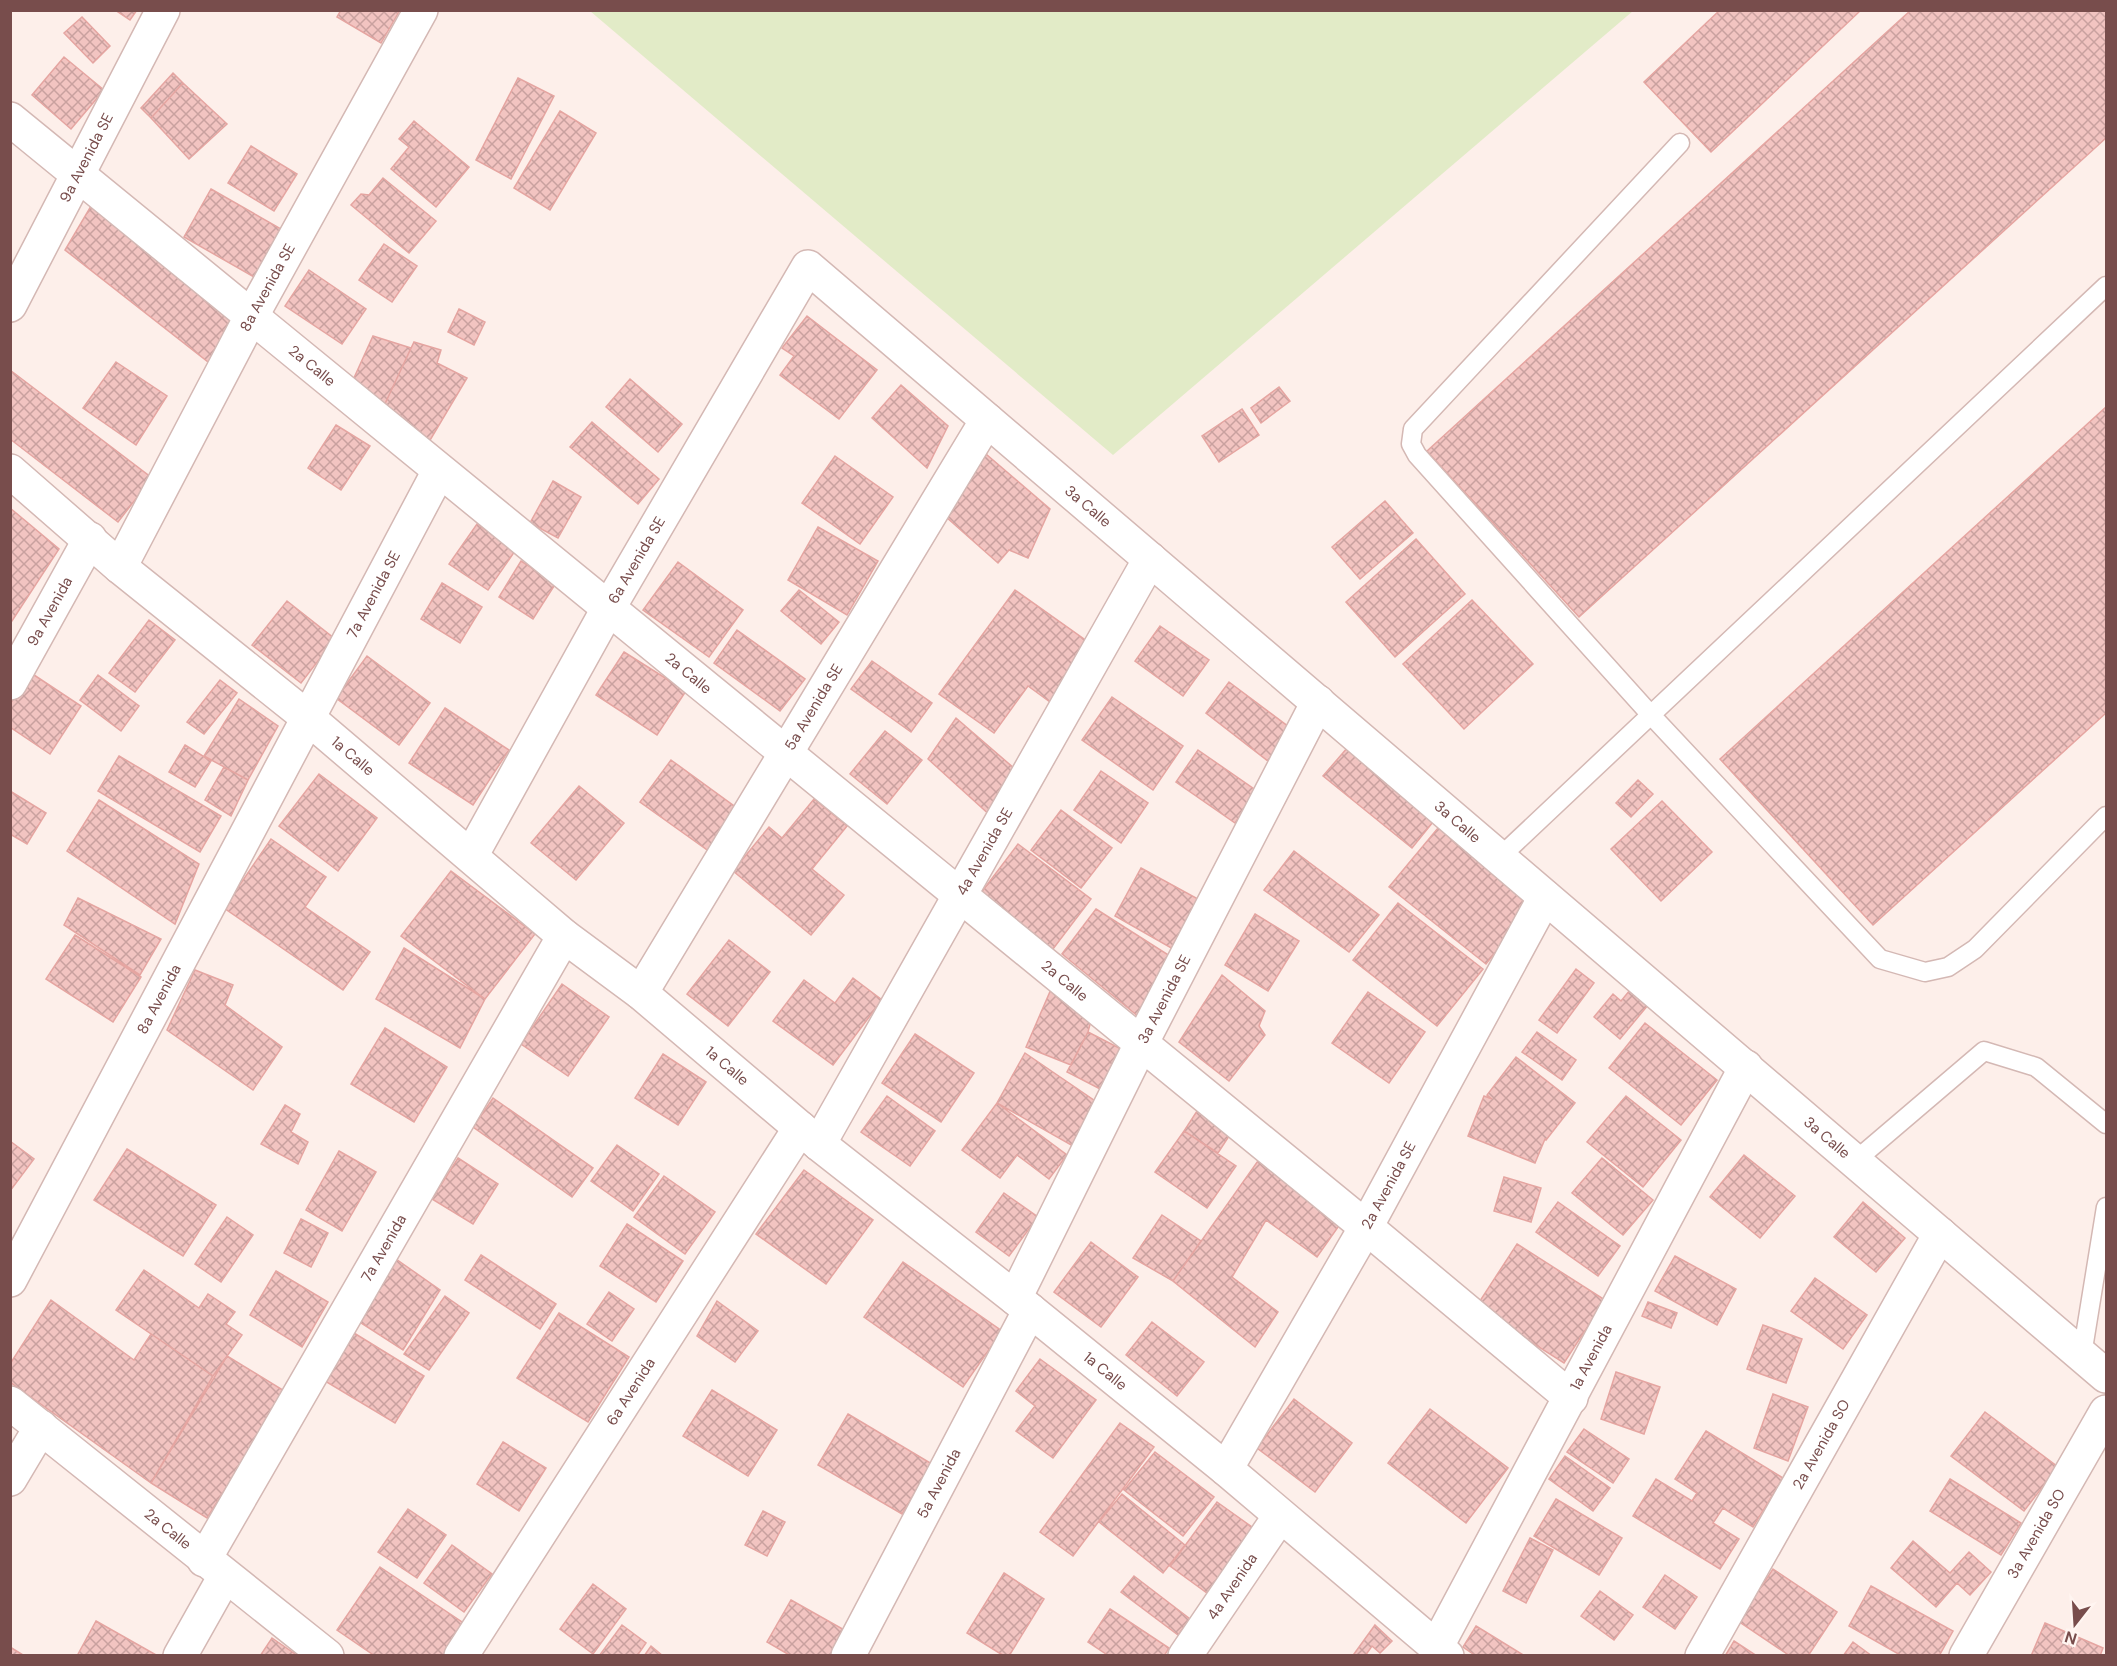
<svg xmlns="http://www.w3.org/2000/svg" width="2117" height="1666" font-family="'DM Sans',sans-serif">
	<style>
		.grass { fill: #e2ebc7 }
		.building { fill: url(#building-cross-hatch); stroke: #e5a5a1; stroke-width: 1.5 }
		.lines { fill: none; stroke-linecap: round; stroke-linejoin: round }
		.lane-casing { stroke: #d4b8b4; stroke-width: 21 }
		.street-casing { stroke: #d4b8b4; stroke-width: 36 }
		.lane { stroke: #fff; stroke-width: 18 }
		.street { stroke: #fff; stroke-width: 33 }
		.labels { text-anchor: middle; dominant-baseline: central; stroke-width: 4.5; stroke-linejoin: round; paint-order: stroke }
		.street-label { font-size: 15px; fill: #784d4c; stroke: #fff5f1 }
	</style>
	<defs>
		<pattern id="building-cross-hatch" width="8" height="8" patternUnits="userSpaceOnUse" patternTransform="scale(1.5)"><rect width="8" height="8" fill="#f2c4c1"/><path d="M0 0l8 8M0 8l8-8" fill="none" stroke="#c9a19f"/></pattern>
	</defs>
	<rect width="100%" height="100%" fill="#fdefea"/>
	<path class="grass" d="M 590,11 L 1633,11 L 1113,455 Z"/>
	<path class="building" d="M 115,10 L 137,10 L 130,20 Z
		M 341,10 L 400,10 L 381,43 L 337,17 Z
		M 1720,10 L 1861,10 L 1711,152 L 1644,82 Z
		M 1911,10 L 2106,10 L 2106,138 L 1579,617 L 1427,451 Z
		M 82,17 L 110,46 L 93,63 L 64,33 Z
		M 64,57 L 104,90 L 71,129 L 32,95 Z
		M 173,73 L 183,83 L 151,118 L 141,108 Z
		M 518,78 L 554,96 L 511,179 L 476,160 Z
		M 183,83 L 227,124 L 189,159 L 151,118 Z
		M 560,111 L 596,133 L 550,210 L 514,188 Z
		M 414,121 L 469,167 L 436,207 L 391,169 L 409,147 L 399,139 Z
		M 251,146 L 297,174 L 274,211 L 228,183 Z
		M 383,178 L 436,221 L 409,253 L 351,205 L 361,194 L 369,195 Z
		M 211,189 L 288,233 L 261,281 L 184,237 Z
		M 97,196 L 237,312 L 212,365 L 65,250 Z
		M 384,244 L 417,266 L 392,302 L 359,280 Z
		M 309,270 L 366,309 L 342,344 L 285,306 Z
		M 459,309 L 485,322 L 474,345 L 448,332 Z
		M 807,316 L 877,370 L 839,419 L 780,375 L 794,356 L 782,348 Z
		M 373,336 L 411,348 L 383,408 L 353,380 Z
		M 414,342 L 441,350 L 437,363 L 467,378 L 429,442 L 383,408 Z
		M 116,362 L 167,396 L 136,445 L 83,408 Z
		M 10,370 L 152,478 L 118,522 L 10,439 Z
		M 630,379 L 682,424 L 658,452 L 606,407 Z
		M 901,385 L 948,426 L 927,468 L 872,418 Z
		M 1279,387 L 1290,401 L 1261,423 L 1251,408 Z
		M 2106,407 L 2106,713 L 1873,925 L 1720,759 Z
		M 1242,409 L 1259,435 L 1219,462 L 1202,436 Z
		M 592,422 L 659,479 L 638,504 L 570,447 Z
		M 336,425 L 370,446 L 341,490 L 308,468 Z
		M 986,454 L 1050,509 L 1028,558 L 1009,550 L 998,563 L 937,509 Z
		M 835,456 L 893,497 L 860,544 L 802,503 Z
		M 553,481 L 581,497 L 558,538 L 530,523 Z
		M 1385,501 L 1413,533 L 1360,579 L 1332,547 Z
		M 10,508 L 59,549 L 10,624 Z
		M 477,524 L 515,551 L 488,590 L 449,564 Z
		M 818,527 L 878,561 L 847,615 L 788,580 Z
		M 1416,539 L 1465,594 L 1395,657 L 1346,602 Z
		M 521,561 L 556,583 L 533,619 L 499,597 Z
		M 678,562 L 743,610 L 709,657 L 643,610 Z
		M 442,583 L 482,607 L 460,643 L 421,619 Z
		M 799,590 L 839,622 L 821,644 L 781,611 Z
		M 1015,590 L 1091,644 L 1050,702 L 1028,686 L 994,733 L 939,694 Z
		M 1472,600 L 1533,664 L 1464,729 L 1403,664 Z
		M 287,601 L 335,639 L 301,683 L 252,645 Z
		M 149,620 L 175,640 L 135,692 L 109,673 Z
		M 1160,626 L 1209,660 L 1183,696 L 1135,661 Z
		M 737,630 L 805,679 L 780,711 L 714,663 Z
		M 624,652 L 686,691 L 657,735 L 596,695 Z
		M 367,656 L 430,703 L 399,745 L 336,698 Z
		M 872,661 L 932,703 L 911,732 L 851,689 Z
		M 31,673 L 81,706 L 50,754 L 10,727 L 10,704 Z
		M 98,675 L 139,706 L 121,731 L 80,700 Z
		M 220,680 L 237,693 L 204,734 L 187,722 Z
		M 1229,682 L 1297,733 L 1273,765 L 1206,713 Z
		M 1112,697 L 1183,746 L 1153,790 L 1082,740 Z
		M 239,699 L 278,726 L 248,780 L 204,756 Z
		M 445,708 L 509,750 L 473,805 L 409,763 Z
		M 956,718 L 1015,769 L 992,817 L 928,759 Z
		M 885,731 L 922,760 L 887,804 L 850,774 Z
		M 1354,740 L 1441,812 L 1412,848 L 1323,776 Z
		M 185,745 L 211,761 L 195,787 L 169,772 Z
		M 1198,750 L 1257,791 L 1235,823 L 1176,782 Z
		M 119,756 L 221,816 L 200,852 L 98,791 Z
		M 671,760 L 741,811 L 710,852 L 640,802 Z
		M 224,767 L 248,780 L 231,816 L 205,800 Z
		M 1101,771 L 1148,803 L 1121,843 L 1074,810 Z
		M 319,774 L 377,818 L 338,871 L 279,826 Z
		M 1638,780 L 1653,794 L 1631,817 L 1616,803 Z
		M 579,786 L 624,823 L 576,880 L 531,843 Z
		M 10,791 L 46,813 L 27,844 L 10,834 Z
		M 814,799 L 847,826 L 812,869 L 844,895 L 811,935 L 733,871 L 769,827 L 782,838 Z
		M 99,800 L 199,864 L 175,924 L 67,851 Z
		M 1662,801 L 1712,852 L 1661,901 L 1611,849 Z
		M 1061,810 L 1112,848 L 1081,888 L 1031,850 Z
		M 1443,822 L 1538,899 L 1486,964 L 1389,887 Z
		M 271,839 L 326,877 L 305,907 L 370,952 L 343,990 L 224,908 Z
		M 1018,844 L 1091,899 L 1053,949 L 980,894 Z
		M 1294,851 L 1379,915 L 1349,952 L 1264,890 Z
		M 1141,868 L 1198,899 L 1173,949 L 1115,916 Z
		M 451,871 L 535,934 L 485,999 L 401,936 Z
		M 78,898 L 161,939 L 140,975 L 64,925 Z
		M 1398,903 L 1483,969 L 1437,1026 L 1353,960 Z
		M 1096,909 L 1170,956 L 1139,1017 L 1062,954 Z
		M 1255,914 L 1299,941 L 1268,991 L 1225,965 Z
		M 75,935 L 141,977 L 113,1022 L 46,979 Z
		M 729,940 L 770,972 L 728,1026 L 687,994 Z
		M 404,948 L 485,999 L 460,1048 L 376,999 Z
		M 1576,969 L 1594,983 L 1557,1033 L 1539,1020 Z
		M 195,970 L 233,985 L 225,1005 L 282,1047 L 253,1090 L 167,1030 Z
		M 1222,975 L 1265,1011 L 1259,1026 L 1265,1035 L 1229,1081 L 1179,1042 Z
		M 853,978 L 882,1000 L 833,1065 L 773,1021 L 804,980 L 835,1003 Z
		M 562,984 L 609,1017 L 568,1076 L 521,1044 Z
		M 1052,987 L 1092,1017 L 1088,1032 L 1071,1065 L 1026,1047 Z
		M 1630,990 L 1648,1005 L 1620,1039 L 1594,1017 L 1613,994 L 1621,1001 Z
		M 1368,992 L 1425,1032 L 1389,1083 L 1332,1043 Z
		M 1645,1023 L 1717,1080 L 1681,1125 L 1609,1068 Z
		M 385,1028 L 447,1067 L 414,1122 L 351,1084 Z
		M 1088,1032 L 1125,1051 L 1104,1091 L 1067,1072 Z
		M 1537,1032 L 1576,1060 L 1562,1080 L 1522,1052 Z
		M 915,1034 L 974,1073 L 941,1122 L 882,1083 Z
		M 1025,1053 L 1101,1105 L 1073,1146 L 997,1103 Z
		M 663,1054 L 706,1082 L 678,1125 L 635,1098 Z
		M 1516,1057 L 1575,1103 L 1546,1140 L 1545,1139 L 1535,1163 L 1468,1136 L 1484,1096 L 1492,1099 L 1487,1095 Z
		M 887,1096 L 935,1131 L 910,1166 L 861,1132 Z
		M 1626,1096 L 1681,1140 L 1643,1187 L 1587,1142 Z
		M 493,1098 L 593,1168 L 572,1197 L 473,1127 Z
		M 997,1103 L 1067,1155 L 1049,1179 L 1017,1155 L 1000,1178 L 962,1150 Z
		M 285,1105 L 300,1114 L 291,1132 L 308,1142 L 298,1164 L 261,1144 Z
		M 1199,1108 L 1233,1130 L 1218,1153 L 1184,1131 Z
		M 1184,1131 L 1236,1166 L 1207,1208 L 1155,1172 Z
		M 10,1141 L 34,1159 L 10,1191 Z
		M 617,1145 L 659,1174 L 633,1211 L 591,1181 Z
		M 127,1149 L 216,1205 L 183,1256 L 94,1200 Z
		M 339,1151 L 376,1172 L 342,1231 L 306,1210 Z
		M 1744,1155 L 1795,1196 L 1760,1238 L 1710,1197 Z
		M 458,1158 L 498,1184 L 473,1224 L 432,1199 Z
		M 1260,1158 L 1343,1220 L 1317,1257 L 1266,1220 L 1232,1277 L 1278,1312 L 1255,1347 L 1173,1281 Z
		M 1602,1158 L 1653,1200 L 1623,1235 L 1572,1193 Z
		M 804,1170 L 873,1220 L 826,1284 L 756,1234 Z
		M 664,1176 L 715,1212 L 685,1254 L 634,1217 Z
		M 1504,1177 L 1541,1188 L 1531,1222 L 1494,1211 Z
		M 1004,1193 L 1038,1217 L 1009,1256 L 976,1232 Z
		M 1558,1202 L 1620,1246 L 1598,1276 L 1536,1232 Z
		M 1863,1202 L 1905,1238 L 1876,1272 L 1834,1237 Z
		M 1162,1215 L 1201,1241 L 1173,1281 L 1133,1258 Z
		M 227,1217 L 253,1235 L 221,1282 L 195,1264 Z
		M 301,1219 L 328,1233 L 311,1267 L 284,1253 Z
		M 627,1224 L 683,1261 L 656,1302 L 600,1266 Z
		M 1091,1242 L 1138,1277 L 1101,1327 L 1054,1292 Z
		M 1517,1244 L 1605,1300 L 1564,1363 L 1476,1307 Z
		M 481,1255 L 556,1304 L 540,1329 L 465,1280 Z
		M 1675,1256 L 1736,1289 L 1717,1325 L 1655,1291 Z
		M 396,1259 L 440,1290 L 403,1350 L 358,1321 Z
		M 903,1262 L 1002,1331 L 963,1387 L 864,1317 Z
		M 144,1270 L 199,1308 L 208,1294 L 235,1312 L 226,1324 L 242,1335 L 213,1376 L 116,1310 Z
		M 276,1271 L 328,1302 L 302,1347 L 250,1315 Z
		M 1815,1278 L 1867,1315 L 1843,1349 L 1791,1311 Z
		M 609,1292 L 634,1309 L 612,1341 L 587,1324 Z
		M 445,1296 L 469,1313 L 429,1370 L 404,1354 Z
		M 51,1300 L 134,1360 L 151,1334 L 213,1376 L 151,1483 L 10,1382 L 10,1364 Z
		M 717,1301 L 758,1331 L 735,1362 L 697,1336 Z
		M 1648,1302 L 1677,1313 L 1671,1328 L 1642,1316 Z
		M 559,1313 L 629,1357 L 588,1422 L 517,1378 Z
		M 1152,1322 L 1204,1362 L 1177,1396 L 1126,1355 Z
		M 1763,1325 L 1802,1339 L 1786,1383 L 1747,1369 Z
		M 354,1333 L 424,1376 L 395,1423 L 325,1381 Z
		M 227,1356 L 286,1392 L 207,1518 L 151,1483 Z
		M 1040,1359 L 1096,1400 L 1053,1458 L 1016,1431 L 1035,1406 L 1016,1391 Z
		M 1616,1372 L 1660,1387 L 1644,1434 L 1601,1419 Z
		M 712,1390 L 777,1430 L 748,1476 L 683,1436 Z
		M 1773,1394 L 1808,1407 L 1788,1461 L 1754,1448 Z
		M 1294,1399 L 1352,1443 L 1315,1492 L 1257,1448 Z
		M 1430,1409 L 1508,1468 L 1466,1523 L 1388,1463 Z
		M 1985,1412 L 2058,1467 L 2024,1511 L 1951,1456 Z
		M 848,1414 L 932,1464 L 902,1514 L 818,1465 Z
		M 1120,1423 L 1154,1447 L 1073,1556 L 1040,1532 Z
		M 1584,1429 L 1629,1459 L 1613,1483 L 1567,1452 Z
		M 1706,1431 L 1783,1478 L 1753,1527 L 1723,1508 L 1713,1523 L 1739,1539 L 1720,1569 L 1633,1516 L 1656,1479 L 1692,1501 L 1697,1493 L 1675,1479 Z
		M 503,1442 L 546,1468 L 519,1511 L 477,1484 Z
		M 1155,1452 L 1214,1497 L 1183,1536 L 1124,1490 Z
		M 1565,1456 L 1610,1488 L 1593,1511 L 1549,1479 Z
		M 1950,1479 L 2021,1523 L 2001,1555 L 1930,1511 Z
		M 1122,1494 L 1185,1545 L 1163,1573 L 1099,1522 Z
		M 1556,1499 L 1622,1538 L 1599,1575 L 1534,1536 Z
		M 1217,1502 L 1259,1532 L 1211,1596 L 1170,1566 Z
		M 408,1509 L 446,1535 L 417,1578 L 378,1552 Z
		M 763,1511 L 785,1522 L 767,1556 L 745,1545 Z
		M 1530,1538 L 1553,1550 L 1526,1603 L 1503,1591 Z
		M 1913,1541 L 1950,1573 L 1969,1552 L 1991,1572 L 1970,1595 L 1957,1583 L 1936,1607 L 1891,1568 Z
		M 452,1545 L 492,1574 L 464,1612 L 424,1583 Z
		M 380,1567 L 465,1624 L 444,1656 L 375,1656 L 337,1630 Z
		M 1773,1569 L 1837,1612 L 1808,1656 L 1790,1656 L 1738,1621 Z
		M 1004,1573 L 1044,1599 L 1009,1656 L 1004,1656 L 967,1633 Z
		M 1665,1575 L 1697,1597 L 1675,1629 L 1643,1607 Z
		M 1134,1576 L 1190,1619 L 1178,1635 L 1121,1592 Z
		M 593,1584 L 626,1609 L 593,1654 L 560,1629 Z
		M 1871,1586 L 1953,1631 L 1939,1656 L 1902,1656 L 1849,1626 Z
		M 1600,1591 L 1633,1615 L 1614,1640 L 1581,1616 Z
		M 791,1600 L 848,1632 L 835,1656 L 791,1656 L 767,1642 Z
		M 1110,1609 L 1169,1648 L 1164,1656 L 1109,1656 L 1088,1642 Z
		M 96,1621 L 158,1656 L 77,1656 Z
		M 2045,1623 L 2103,1648 L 2100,1656 L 2031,1656 Z
		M 622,1625 L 646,1643 L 637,1656 L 599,1656 Z
		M 1375,1625 L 1392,1641 L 1380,1653 L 1372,1646 L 1365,1656 L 1356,1656 L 1354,1654 Z
		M 1476,1626 L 1525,1656 L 1476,1656 L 1463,1647 Z
		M 272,1638 L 298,1656 L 260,1656 Z
		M 1734,1641 L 1757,1656 L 1725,1656 Z
		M 1853,1642 L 1872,1656 L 1843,1656 Z
		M 651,1646 L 663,1656 L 644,1656 Z
		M 10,1647 L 23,1655 L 23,1656 L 10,1656 Z"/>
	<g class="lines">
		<g class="lane-casing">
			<path id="lane" d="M 1680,143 L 1413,429 L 1411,444 L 1417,455 L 1650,714 L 1880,959 L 1925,972 L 1948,967 L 1975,949 L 2106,816
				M 1500,857 L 2106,286
				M 1855,1161 L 1984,1051 L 2036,1067 L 2106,1124
				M 2082,1355 L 2106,1207"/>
		</g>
		<g class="street-casing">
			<g id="street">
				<path id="s1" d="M 10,119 L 1366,1227 L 1571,1398"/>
				<path id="s2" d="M 10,305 L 163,10"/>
				<path id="s3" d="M 10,471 L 120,567 L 307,717 L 564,936 L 641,993 L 819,1144 L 1015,1298 L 1226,1469 L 1447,1656"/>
				<path id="s4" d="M 120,567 L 251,317 L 421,10"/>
				<path id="s5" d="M 10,683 L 90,539"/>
				<path id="s6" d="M 471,856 L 608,609 L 808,267 L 2106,1376"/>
				<path id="s7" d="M 641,993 L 987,420"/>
				<path id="s8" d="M 819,1144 L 1150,559"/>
				<path id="s9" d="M 10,1280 L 439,471"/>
				<path id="s10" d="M 1015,1298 L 1141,1044 L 1318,702"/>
				<path id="s11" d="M 10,1403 L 327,1656"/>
				<path id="s12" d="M 1226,1469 L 1366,1227 L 1545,897"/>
				<path d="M 10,1479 L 41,1427"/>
				<path id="s13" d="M 204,1560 L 564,936"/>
				<path id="s14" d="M 1437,1646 L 1746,1067"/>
				<path d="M 180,1656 L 225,1576"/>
				<path id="s15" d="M 461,1656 L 800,1128"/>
				<path id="s16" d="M 848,1656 L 1030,1310"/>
				<path id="s17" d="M 1185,1656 L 1280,1516"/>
				<path id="s18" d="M 1702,1656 L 1940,1234"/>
				<path id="s19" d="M 1966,1656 L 2106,1412"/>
			</g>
		</g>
		<use href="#lane" class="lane"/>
		<use href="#street" class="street"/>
	</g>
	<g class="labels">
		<g class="street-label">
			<text stroke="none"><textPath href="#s2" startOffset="166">9a Avenida SE</textPath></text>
			<text stroke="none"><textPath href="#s4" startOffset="316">8a Avenida SE</textPath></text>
			<text stroke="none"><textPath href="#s1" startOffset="390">2a Calle</textPath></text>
			<text stroke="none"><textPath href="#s6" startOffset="1047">3a Calle</textPath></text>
			<text stroke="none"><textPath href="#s6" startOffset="339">6a Avenida SE</textPath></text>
			<text stroke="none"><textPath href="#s9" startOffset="776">7a Avenida SE</textPath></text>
			<text stroke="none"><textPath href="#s5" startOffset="82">9a Avenida</textPath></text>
			<text stroke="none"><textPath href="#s1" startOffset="876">2a Calle</textPath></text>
			<text stroke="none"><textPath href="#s7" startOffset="334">5a Avenida SE</textPath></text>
			<text stroke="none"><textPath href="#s3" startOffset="446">1a Calle</textPath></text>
			<text stroke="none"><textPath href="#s6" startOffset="1533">3a Calle</textPath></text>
			<text stroke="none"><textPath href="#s8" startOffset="336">4a Avenida SE</textPath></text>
			<text stroke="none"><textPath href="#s1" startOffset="1362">2a Calle</textPath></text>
			<text stroke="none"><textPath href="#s9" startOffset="318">8a Avenida</textPath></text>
			<text stroke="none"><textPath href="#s10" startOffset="334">3a Avenida SE</textPath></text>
			<text stroke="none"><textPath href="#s3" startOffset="932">1a Calle</textPath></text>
			<text stroke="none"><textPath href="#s6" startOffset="2019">3a Calle</textPath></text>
			<text stroke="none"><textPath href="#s12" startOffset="327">2a Avenida SE</textPath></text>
			<text stroke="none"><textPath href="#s13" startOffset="360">7a Avenida</textPath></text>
			<text stroke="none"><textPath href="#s14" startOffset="327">1a Avenida</textPath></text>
			<text stroke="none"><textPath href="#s3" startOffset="1418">1a Calle</textPath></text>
			<text stroke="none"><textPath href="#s15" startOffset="314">6a Avenida</textPath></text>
			<text stroke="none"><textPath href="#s18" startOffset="243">2a Avenida SO</textPath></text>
			<text stroke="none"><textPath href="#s16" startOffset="195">5a Avenida</textPath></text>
			<text stroke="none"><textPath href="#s11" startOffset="202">2a Calle</textPath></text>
			<text stroke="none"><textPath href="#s19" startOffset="141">3a Avenida SO</textPath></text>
			<text stroke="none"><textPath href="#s17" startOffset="84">4a Avenida</textPath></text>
		</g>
	</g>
	<rect width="2117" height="1666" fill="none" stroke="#784d4c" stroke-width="24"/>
	<g transform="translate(2075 1624) rotate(197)" stroke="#fff5f1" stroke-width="4.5" paint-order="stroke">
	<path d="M0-4.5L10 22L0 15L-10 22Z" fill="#784d4c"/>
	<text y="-9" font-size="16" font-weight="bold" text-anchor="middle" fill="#784d4c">N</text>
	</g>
</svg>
